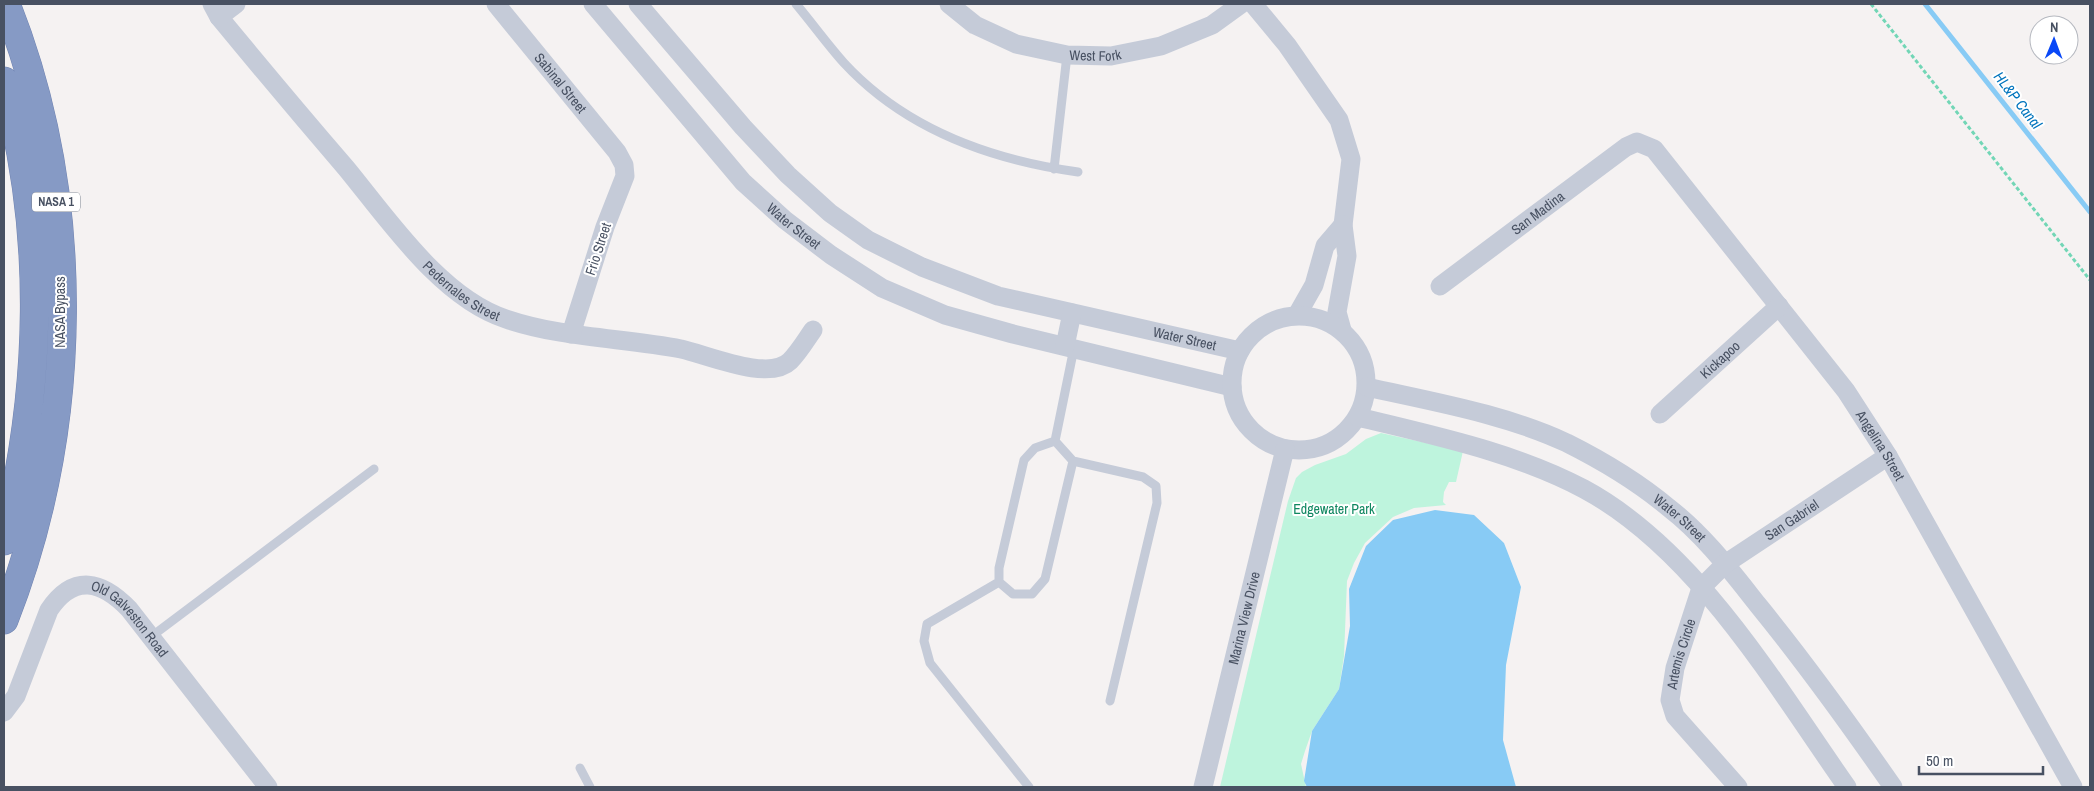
<svg xmlns="http://www.w3.org/2000/svg" width="2094" height="791" font-family="'Archivo Narrow',sans-serif">
	<style>
		.green { fill: #bef4dd }
		.water { fill: #88cbf5 }
		.lines { fill: none; stroke-linecap: round; stroke-linejoin: round }
		.stream { stroke: #88cbf5; stroke-width: 5 }
		.motorway-casing { stroke: #7184b1; stroke-width: 29 }
		.path { stroke: #72d6b6; stroke-width: 3; stroke-dasharray: 4 2.5; stroke-linecap: butt }
		.service { stroke: #c5cbd8; stroke-width: 9 }
		.minor { stroke: #c5cbd8; stroke-width: 19 }
		.motorway { stroke: #869ac5; stroke-width: 28 }
		.labels { text-anchor: middle; dominant-baseline: central; stroke-width: 4; stroke-linejoin: round; paint-order: stroke }
		.shield { fill: #fff; stroke: #7f8591; stroke-width: 1 }
		.shield-label { font-size: 12px; font-weight: bold; fill: #485162 }
		.street-label { font-size: 14px; fill: #485162; stroke: #fff }
		.park-label { font-size: 14px; fill: #0f8760; stroke: #fff }
		.water-label { font-size: 15px; font-style: italic; fill: #0074bd; stroke: #fff }
	</style>
	<rect width="100%" height="100%" fill="#f5f2f2"/>
	<path class="green" d="M 1381,433 L 1463,451 L 1456,482 L 1449,482 L 1444,492 L 1443,502 L 1446,505 L 1414,508 L 1393,517 L 1365,543 L 1354,563 L 1347,581 L 1344,656 L 1339,689 L 1312,731 L 1305,751 L 1301,764 L 1306,787 L 1220,787 L 1288,501 L 1296,478 L 1302,472 L 1315,465 L 1346,454 L 1366,439 Z"/>
	<path class="water" d="M 1435,510 L 1474,515 L 1504,543 L 1521,587 L 1506,665 L 1503,740 L 1516,787 L 1307,787 L 1304,781 L 1312,731 L 1339,689 L 1350,626 L 1349,589 L 1366,546 L 1393,520 Z"/>
	<g class="lines">
		<path class="stream" d="M 1925,4 L 2090,212"/>
		<g class="motorway-casing">
			<path id="motorway" d="M 4,81 C 47,232 42,391 4,541
				M 4,620 C 80,426 83,198 6,4"/>
		</g>
		<path class="path" d="M 1871,4 L 2090,280"/>
		<path class="service" d="M 796,4 C 812,23 827,44 844,63 C 905,129 992,160 1078,172
			M 1054,169 L 1067,55
			M 1055,441 L 1073,461 L 1045,579 L 1032,594 L 1013,594 L 999,582 L 999,568 L 1024,460 L 1035,448 Z
			M 1055,441 L 1074,348
			M 1073,461 L 1143,477 L 1156,486 L 1157,503 L 1110,701
			M 999,582 L 927,624 L 924,641 L 930,663 L 1029,787
			M 152,636 L 374,469
			M 580,768 L 590,787"/>
		<g class="minor">
			<path id="s1" d="M 212,4 L 219,17 C 261,68 303,118 346,168 C 388,219 441,298 506,319 C 562,338 624,338 681,349 C 708,355 769,382 790,361 C 799,352 806,340 813,330"/>
			<path id="s2" d="M 496,4 L 617,152 L 624,165 L 625,176 L 605,227 L 571,334"/>
			<path id="s3" d="M 593,4 L 743,182 L 785,220 L 831,255 L 882,288 L 945,315 L 1013,334 L 1232,387"/>
			<path id="s4" d="M 638,4 L 743,127 L 788,175 L 830,213 L 868,240 L 922,267 L 998,296 L 1240,351"/>
			<path id="s5" d="M 949,4 L 975,25 L 1016,44 L 1067,55 L 1111,56 L 1161,46 L 1212,25 L 1241,4"/>
			<path d="M 1253,4 L 1287,45 L 1339,120 L 1351,159 L 1343,225 L 1347,256 L 1337,312 L 1342,330"/>
			<path d="M 219,17 L 236,4"/>
			<path id="s6" d="M 1440,286 L 1626,147 L 1637,142 L 1654,149 L 1846,391 L 1888,456 L 2073,787"/>
			<path d="M 1297,315 L 1314,285 L 1325,246 L 1343,225"/>
			<circle cx="1299" cy="383" r="67"/>
			<path d="M 1065,346 L 1072,313"/>
			<path id="s7" d="M 1367,387 C 1434,402 1505,414 1567,443 C 1603,461 1638,482 1669,508 C 1704,535 1731,571 1758,605 C 1806,664 1850,725 1893,787"/>
			<path id="s8" d="M 1660,414 L 1779,306"/>
			<path d="M 1358,417 C 1435,436 1514,452 1584,489 C 1697,550 1775,685 1847,787"/>
			<path id="s9" d="M 4,712 L 16,696 L 49,610 C 74,573 102,581 129,609 L 268,787"/>
			<path id="s10" d="M 1203,787 L 1285,449"/>
			<path id="s11" d="M 1738,787 L 1675,716 L 1670,700 L 1675,668 L 1701,588 L 1725,564 L 1888,456"/>
		</g>
		<use href="#motorway" class="motorway"/>
	</g>
	<g class="labels">
		<rect class="shield" x="32" y="192.5" width="48" height="19" rx="4"/>
		<g class="shield-label">
			<text x="56" y="202">NASA 1</text>
		</g>
		<g class="street-label">
			<text stroke="none"><textPath href="#s5" startOffset="159">West Fork</textPath></text>
			<text stroke="none"><textPath href="#s2" startOffset="102">Sabinal Street</textPath></text>
			<text stroke="none"><textPath href="#s6" startOffset="122">San Madina</textPath></text>
			<text stroke="none"><textPath href="#s3" startOffset="300">Water Street</textPath></text>
			<text transform="translate(598 249) rotate(-72)">Frio Street</text>
			<text stroke="none"><textPath href="#s1" startOffset="382">Pedernales Street</textPath></text>
			<text transform="translate(60 312) rotate(-90)">NASA Bypass</text>
			<text stroke="none"><textPath href="#s4" startOffset="664">Water Street</textPath></text>
			<text stroke="none"><textPath href="#s8" startOffset="81">Kickapoo</textPath></text>
			<text stroke="none"><textPath href="#s6" startOffset="636">Angelina Street</textPath></text>
			<text stroke="none"><textPath href="#s7" startOffset="344">Water Street</textPath></text>
			<text stroke="none"><textPath href="#s11" startOffset="342">San Gabriel</textPath></text>
			<text stroke="none"><textPath href="#s10" startOffset="174">Marina View Drive</textPath></text>
			<text stroke="none"><textPath href="#s9" startOffset="216">Old Galveston Road</textPath></text>
			<text stroke="none"><textPath href="#s11" startOffset="159">Artemis Circle</textPath></text>
		</g>
		<g class="park-label">
			<text x="1334" y="509">Edgewater Park</text>
		</g>
		<g class="water-label">
			<text transform="translate(2018 100) rotate(52)">HL&amp;P Canal</text>
		</g>
	</g>
	<rect width="2094" height="791" fill="none" stroke="#485162" stroke-width="10"/>
	<g transform="translate(2054 40) rotate(1)"><circle r="24" fill="#ffffff" stroke="#b6b9c0"/>
	<path d="M0-4L9 19L0 12L-9 19Z" fill="#0948f7"/>
	<text y="-8" font-size="14" font-weight="bold" text-anchor="middle" fill="#485162">N</text>
	</g>
	<path d="M1919 766v8h124v-8" fill="none" stroke="#485162" stroke-width="2.5"/>
	<text x="1926" y="766" font-size="15" fill="#485162" stroke="#ffffff" stroke-width="4" paint-order="stroke">50 m</text>
</svg>
